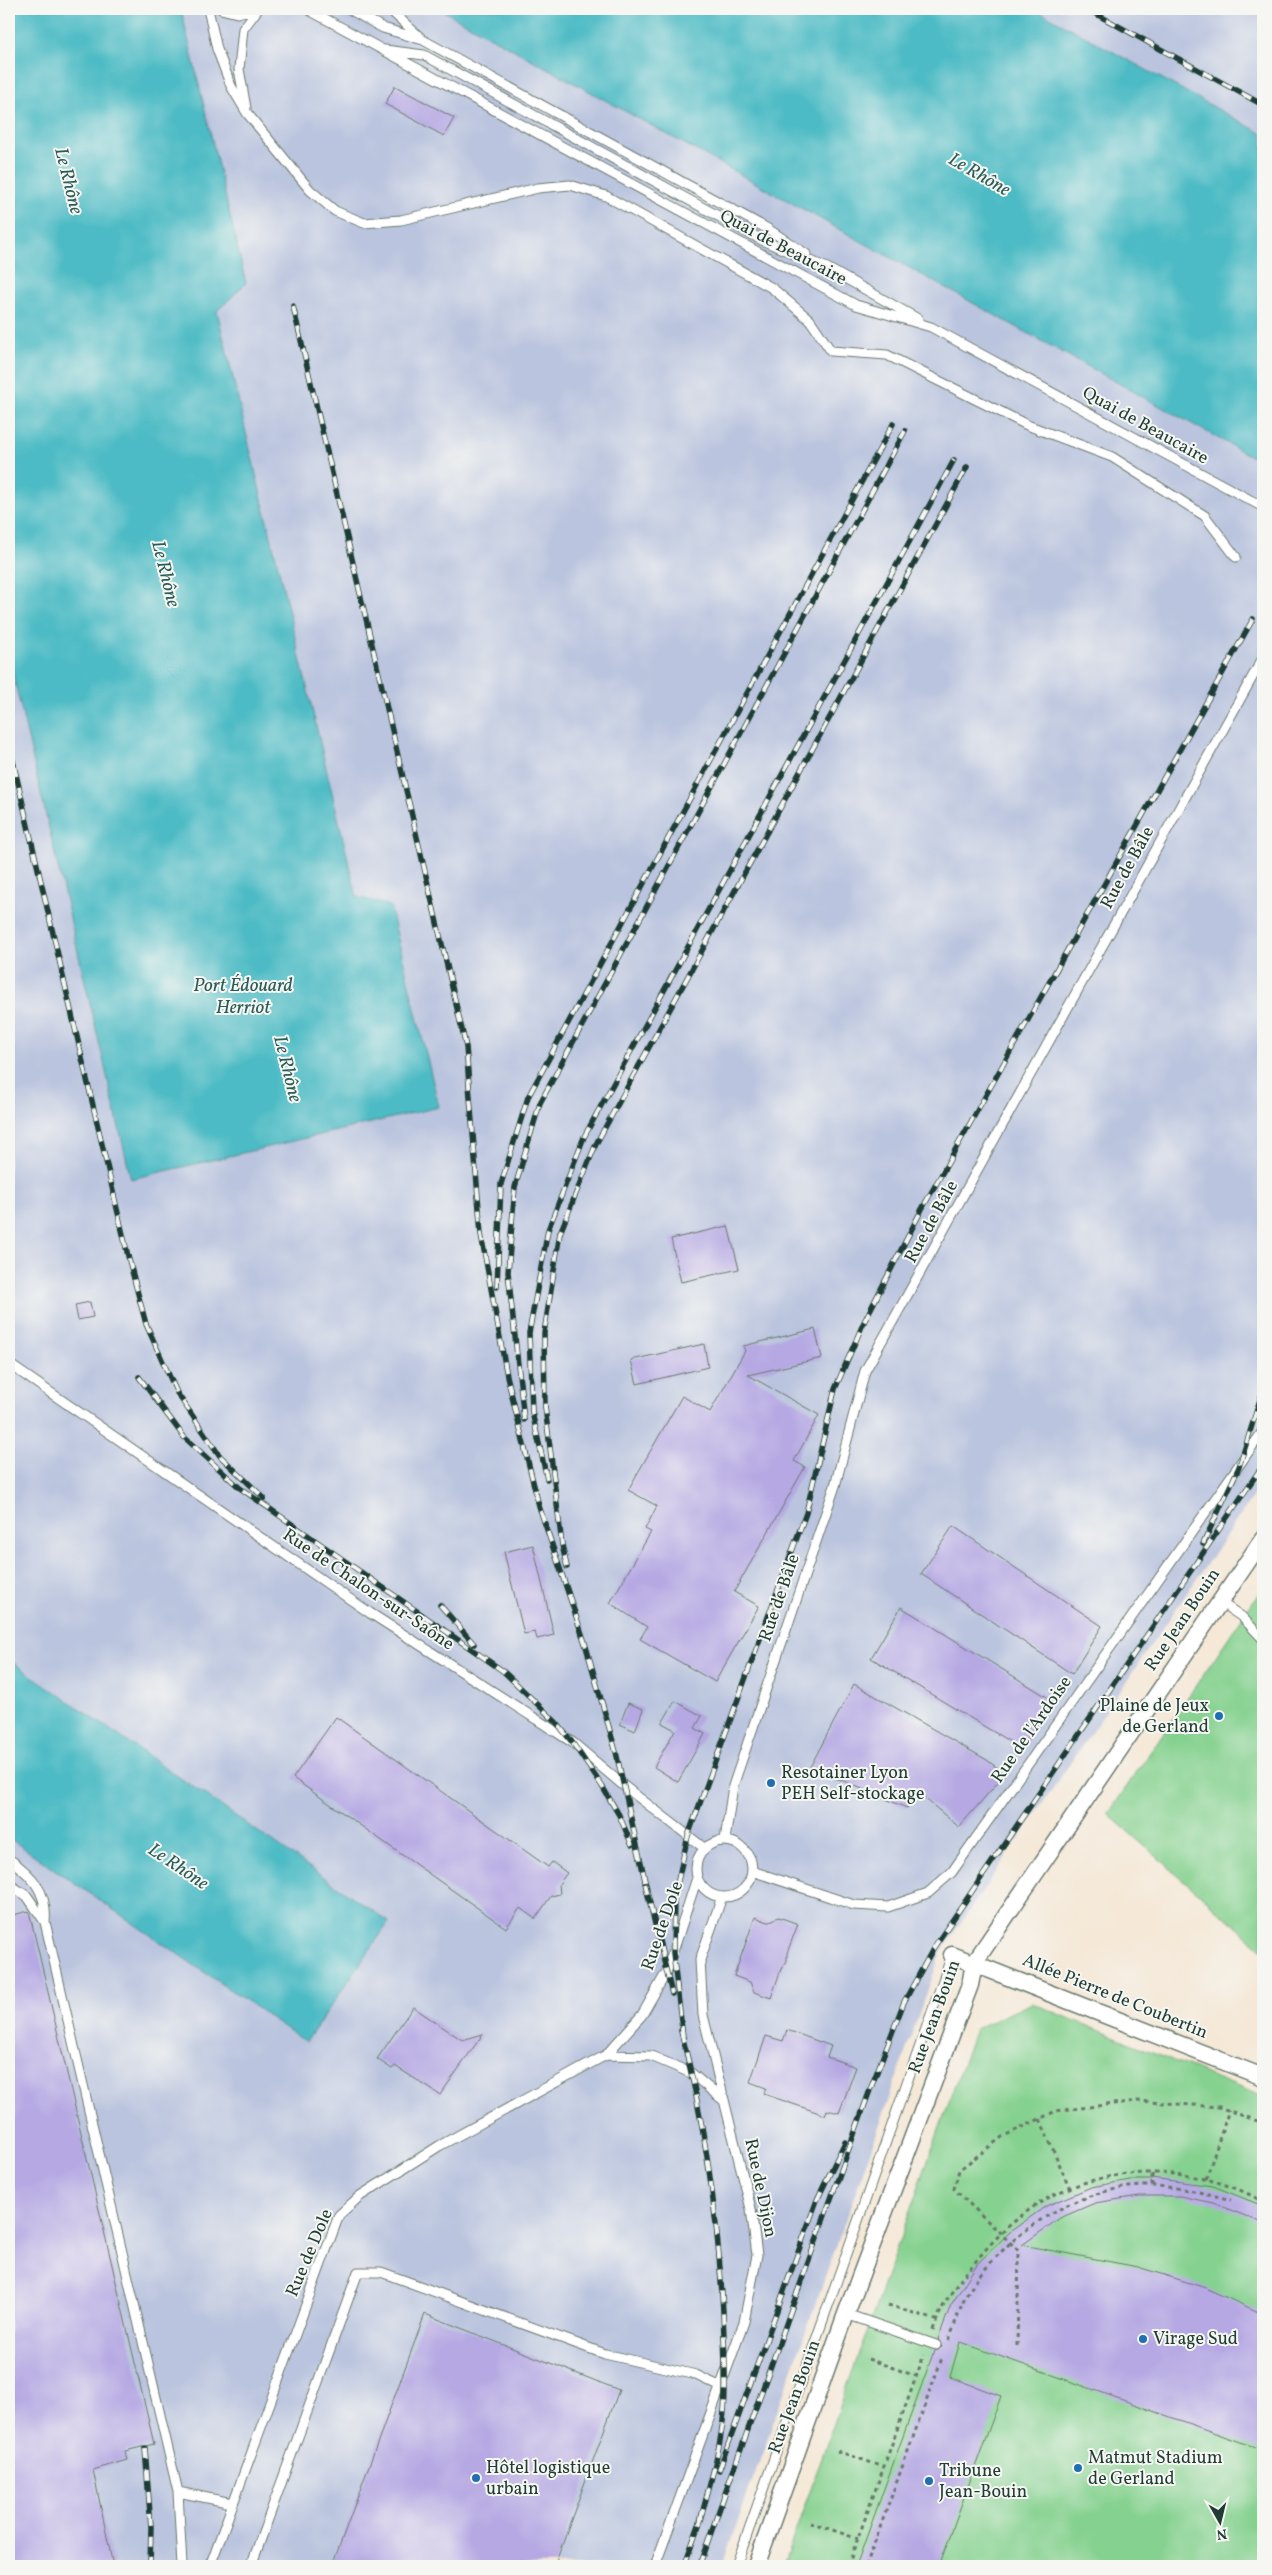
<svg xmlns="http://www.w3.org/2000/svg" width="1272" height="2575" font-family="Vollkorn,serif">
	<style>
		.industrial { fill: #bac4de }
		.green { fill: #85d18f; stroke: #528762 }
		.water { fill: #4dbbc5; stroke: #367c7c }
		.building { fill: #b5a8e3 }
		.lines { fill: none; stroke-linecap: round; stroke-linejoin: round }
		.service-casing { stroke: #6a796d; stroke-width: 11 }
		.minor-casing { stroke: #6a796d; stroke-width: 19 }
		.path { stroke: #6a796d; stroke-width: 3; stroke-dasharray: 4 4; stroke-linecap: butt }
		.service { stroke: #fff; stroke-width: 9 }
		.minor { stroke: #fff; stroke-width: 16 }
		.rail-casing { stroke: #1f3d34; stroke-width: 5.5 }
		.rail { stroke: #f6f6f2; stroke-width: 4; stroke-dasharray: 11; stroke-linecap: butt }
		.poi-dot { fill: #1f6fb2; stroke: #f6f6f2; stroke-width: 2 }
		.labels { text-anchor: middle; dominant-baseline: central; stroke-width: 4; stroke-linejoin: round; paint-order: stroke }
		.street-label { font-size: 18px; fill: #1f3d34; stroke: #f6f6f2 }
		.poi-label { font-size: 18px; fill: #1f3d34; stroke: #f6f6f2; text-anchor: start }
		.water-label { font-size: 19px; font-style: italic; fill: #2a5c58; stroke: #f6f6f2 }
	</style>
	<rect width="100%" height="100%" fill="#f6f6f2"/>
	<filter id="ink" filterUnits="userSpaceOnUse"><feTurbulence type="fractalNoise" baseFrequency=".02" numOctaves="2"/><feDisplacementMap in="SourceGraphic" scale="10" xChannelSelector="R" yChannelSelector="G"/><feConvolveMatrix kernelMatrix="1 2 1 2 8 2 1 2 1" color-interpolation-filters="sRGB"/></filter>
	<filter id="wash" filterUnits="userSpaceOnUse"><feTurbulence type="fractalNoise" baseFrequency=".0096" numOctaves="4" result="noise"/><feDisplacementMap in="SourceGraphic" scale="20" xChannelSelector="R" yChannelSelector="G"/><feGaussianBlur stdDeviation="1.12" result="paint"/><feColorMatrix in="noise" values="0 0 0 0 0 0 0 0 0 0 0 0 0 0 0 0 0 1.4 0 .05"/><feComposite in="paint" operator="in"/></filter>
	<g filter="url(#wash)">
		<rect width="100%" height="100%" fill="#f5e8d7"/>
		<path class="industrial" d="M 181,9 L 440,9 L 1263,463 L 1263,1482 L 942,1950 L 722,2566 L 9,2566 L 9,1838 L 306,2042 L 389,1922 L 9,1660 L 9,656 L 131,1179 L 439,1107 L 390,906 L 357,897 L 217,311 L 246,283 Z
			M 1035,9 L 1263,9 L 1263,134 Z"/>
		<path class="green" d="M 1263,1587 L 1263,1950 L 1108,1814 Z
			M 1032,2003 L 1263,2097 L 1263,2566 L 783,2566 L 975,2029 Z"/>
		<path class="water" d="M 9,9 L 181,9 L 246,283 L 217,311 L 357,897 L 390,906 L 439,1107 L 131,1179 L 9,657 Z
			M 440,9 L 1035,9 L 1263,134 L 1263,463 Z
			M 9,1660 L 389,1922 L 306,2042 L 9,1838 Z"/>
		<g id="blocks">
			<path class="building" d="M 395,86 L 454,118 L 444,136 L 385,104 Z
				M 728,1226 L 739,1269 L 681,1282 L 671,1239 Z
				M 90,1302 L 93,1317 L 78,1320 L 75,1305 Z
				M 815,1329 L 822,1358 L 748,1375 L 819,1415 L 794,1461 L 805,1467 L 734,1592 L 759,1606 L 715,1682 L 640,1639 L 647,1627 L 610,1603 L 651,1532 L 645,1529 L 657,1506 L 628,1490 L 682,1396 L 710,1412 L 745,1351 L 743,1346 Z
				M 704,1344 L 708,1367 L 637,1384 L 631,1360 Z
				M 953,1526 L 1102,1626 L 1072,1674 L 921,1574 Z
				M 533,1545 L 554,1635 L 537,1639 L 535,1632 L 524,1634 L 504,1552 Z
				M 901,1607 L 1052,1700 L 1022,1749 L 871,1658 Z
				M 854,1684 L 987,1760 L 1005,1774 L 959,1827 L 916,1791 L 907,1808 L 810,1767 Z
				M 675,1701 L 702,1716 L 695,1728 L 705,1734 L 678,1782 L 654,1767 L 675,1730 L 662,1723 Z
				M 628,1703 L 643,1709 L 635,1731 L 620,1724 Z
				M 336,1717 L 548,1867 L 552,1862 L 567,1873 L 559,1884 L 560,1894 L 551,1896 L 535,1919 L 520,1908 L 506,1928 L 293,1778 Z
				M 29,1911 L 154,2444 L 125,2451 L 127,2460 L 93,2470 L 113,2566 L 9,2566 L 9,1916 Z
				M 755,1917 L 768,1922 L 779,1917 L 798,1924 L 787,1953 L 787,1961 L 781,1969 L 771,1998 L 754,1992 L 750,1982 L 734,1976 Z
				M 413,2007 L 462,2040 L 483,2034 L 440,2095 L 395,2066 L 392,2069 L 377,2059 Z
				M 787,2030 L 831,2046 L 827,2057 L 856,2067 L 839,2113 L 827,2110 L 825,2115 L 764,2094 L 766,2088 L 750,2082 L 766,2036 L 783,2041 Z
				M 1151,2178 L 1213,2186 L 1263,2206 L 1263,2223 L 1213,2203 L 1180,2196 L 1139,2196 L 1095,2203 L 1060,2218 L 1022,2245 L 1138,2267 L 1203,2287 L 1263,2314 L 1263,2450 L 960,2342 L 950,2377 L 1001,2396 L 939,2566 L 856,2566 L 934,2351 L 942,2347 L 938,2339 L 951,2305 L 977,2264 L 1011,2231 L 1046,2206 L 1091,2187 L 1130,2180 L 1151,2180 Z
				M 425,2314 L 619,2390 L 554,2566 L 332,2566 Z"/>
		</g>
	</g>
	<g filter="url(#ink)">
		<use href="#blocks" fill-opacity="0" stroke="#6a796d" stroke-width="1"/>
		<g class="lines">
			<g class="service-casing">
				<path id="service" d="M 208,9 L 217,49 L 231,86 L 247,113 L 310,190 L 335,211 L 364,223 L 401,220 L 538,188 L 570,185 L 606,196 L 772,288 L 810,320 L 831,351 L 887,355 L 1027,425 L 1112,457 L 1205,516 L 1236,557
					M 221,9 L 237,13 L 255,9
					M 307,9 L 856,305 L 931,327 L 1263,507
					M 349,9 L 383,28 L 423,40 L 768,229 L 806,254
					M 389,9 L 421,38
					M 385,50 L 424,55 L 762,240 L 827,268 L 918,319
					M 246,108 L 239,69 L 243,29 L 258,9
					M 9,1364 L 370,1613 L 572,1742 L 624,1786 L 704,1848
					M 1220,1602 L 1242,1617 L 1263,1639
					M 725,1840 L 733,1786 L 835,1486 L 865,1371 L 1263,658
					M696 1869a28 28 0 1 1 56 0a28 28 0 1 1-56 0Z
					M 9,1859 C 32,1875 48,1892 45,1922 L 178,2492 L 182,2566
					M 752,1871 L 854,1905 L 888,1907 L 928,1893 L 952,1872 L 1263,1431
					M 9,1884 L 27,1896 L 45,1922
					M 606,2055 L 651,2056 L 691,2073 L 723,2100
					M 846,2314 L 936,2345
					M 178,2492 L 232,2503
					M 210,2566 L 339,2215 L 360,2196 L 439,2146 L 606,2055 L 642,2015 L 666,1973 L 697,1878
					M 251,2566 L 358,2272 L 381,2272 L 605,2354 L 696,2375 L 721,2387
					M 655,2566 L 744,2322 L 757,2255 L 751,2209 L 703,2015 L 700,1960 L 722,1897
					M 736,2566 L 952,1955"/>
			</g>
			<g class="minor-casing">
				<path id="minor" d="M 952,1955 L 1263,2077
					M 756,2566 L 846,2314 L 970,1985 L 974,1963 L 1263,1539"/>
			</g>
			<path class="path" d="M 1040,2119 L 1070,2189
				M 1152,2174 L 1152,2186
				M 1206,2179 L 1229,2110
				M 1261,2200 L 1263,2193
				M 888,2305 L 936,2320
				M 933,2330 C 941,2306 955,2285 972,2266 C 992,2240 1019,2214 1048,2198 C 1111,2163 1202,2165 1263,2202
				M 949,2340 C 955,2325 960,2305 969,2291 C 1008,2231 1080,2184 1153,2186 C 1180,2187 1205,2193 1231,2200
				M 1017,2346 L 1019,2251 L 954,2189 L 959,2170 L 1002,2137 L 1056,2111 L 1137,2101 L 1219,2107 L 1263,2123
				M 868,2359 L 916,2376
				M 837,2451 L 884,2467
				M 810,2522 L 858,2539
				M 848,2566 L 924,2355
				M 866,2566 L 942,2358"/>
			<use href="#service" class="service"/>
			<use href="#minor" class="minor"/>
			<g class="rail-casing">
				<path id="rail" d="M 1087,9 L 1263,105
					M 293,306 L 466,1047 L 481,1234 L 507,1376 L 539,1506 L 585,1643 L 616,1752 L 647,1889
					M 9,744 L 128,1256 L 146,1324 L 177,1393 L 220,1456 L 264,1498
					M 497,1287 L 501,1184 L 528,1097 L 893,424
					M 139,1377 L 184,1437 L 240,1488 L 503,1671 L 556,1722 L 572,1742 L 602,1786 L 619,1815 L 632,1845
					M 524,1420 L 508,1272 L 515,1187 L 540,1103 L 905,431
					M 547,1479 L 532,1412 L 529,1333 L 548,1230 L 584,1137 L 954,460
					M 1203,1544 L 1239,1467 L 1263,1390
					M 567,1567 L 562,1545 L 545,1407 L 544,1333 L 560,1233 L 596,1144 L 967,467
					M 440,1605 L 474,1644
					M 645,1883 L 672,1994
					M 681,2031 C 705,2123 718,2218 723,2312 C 724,2345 727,2378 724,2411 C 721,2449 709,2486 700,2522
					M 683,2037 L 673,1953 L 674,1898 L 688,1836 L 806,1513 L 835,1389 L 863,1324 L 922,1209 L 1253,619
					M 145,2448 L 151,2527 L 150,2566
					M 719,2470 L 817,2200 L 845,2142
					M 684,2566 L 702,2517
					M 699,2566 L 870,2090 L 904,2002 L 934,1947 L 1263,1465"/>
			</g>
			<use href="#rail" class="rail"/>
		</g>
	</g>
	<g class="poi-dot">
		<circle cx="1219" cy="1716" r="5"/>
		<circle cx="771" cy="1783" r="5"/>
		<circle cx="1143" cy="2339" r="5"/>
		<circle cx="1078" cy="2468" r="5"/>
		<circle cx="476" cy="2478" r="5"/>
		<circle cx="929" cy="2481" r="5"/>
	</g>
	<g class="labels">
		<g class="street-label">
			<text transform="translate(783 248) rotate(28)">Quai de Beaucaire</text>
			<text transform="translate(1145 426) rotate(29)">Quai de Beaucaire</text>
			<text transform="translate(1128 868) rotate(-61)">Rue de Bâle</text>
			<text transform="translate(932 1222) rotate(-61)">Rue de Bâle</text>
			<text transform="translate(368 1590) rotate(34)">Rue de Chalon-sur-Saône</text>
			<text transform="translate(780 1598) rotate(-71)">Rue de Bâle</text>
			<text transform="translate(1183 1620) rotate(-56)">Rue Jean Bouin</text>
			<text transform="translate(1032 1730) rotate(-55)">Rue de l'Ardoise</text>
			<text transform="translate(663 1926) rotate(-71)">Rue de Dole</text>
			<text transform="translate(1115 1997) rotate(22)">Allée Pierre de Coubertin</text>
			<text transform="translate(935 2017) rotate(-70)">Rue Jean Bouin</text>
			<text transform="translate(760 2188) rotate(78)">Rue de Dijon</text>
			<text transform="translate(310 2253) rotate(-67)">Rue de Dole</text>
			<text transform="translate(795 2397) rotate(-70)">Rue Jean Bouin</text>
		</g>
		<g class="poi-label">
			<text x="1209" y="1706" text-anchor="end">Plaine de Jeux<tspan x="1209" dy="21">de Gerland</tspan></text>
			<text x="781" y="1773">Resotainer Lyon<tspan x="781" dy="21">PEH Self-stockage</tspan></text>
			<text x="1153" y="2339">Virage Sud</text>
			<text x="1088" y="2458">Matmut Stadium<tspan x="1088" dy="21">de Gerland</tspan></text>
			<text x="486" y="2468">Hôtel logistique<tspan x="486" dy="21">urbain</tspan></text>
			<text x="939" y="2471">Tribune<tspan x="939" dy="21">Jean-Bouin</tspan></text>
		</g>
		<g class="water-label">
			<text transform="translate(979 175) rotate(30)">Le Rhône</text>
			<text transform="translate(68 181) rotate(76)">Le Rhône</text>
			<text transform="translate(165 574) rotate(76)">Le Rhône</text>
			<text x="243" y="986">Port Édouard<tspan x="243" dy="22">Herriot</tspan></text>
			<text transform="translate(287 1069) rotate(76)">Le Rhône</text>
			<text transform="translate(178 1867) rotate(34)">Le Rhône</text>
		</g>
	</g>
	<rect width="1272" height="2575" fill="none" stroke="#f6f6f2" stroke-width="30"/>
	<g transform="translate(1220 2522) rotate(172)" stroke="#f6f6f2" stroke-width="4" paint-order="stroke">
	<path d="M0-4L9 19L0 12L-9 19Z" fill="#1f3d34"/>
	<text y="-8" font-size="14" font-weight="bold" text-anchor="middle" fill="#1f3d34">N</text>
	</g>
</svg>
